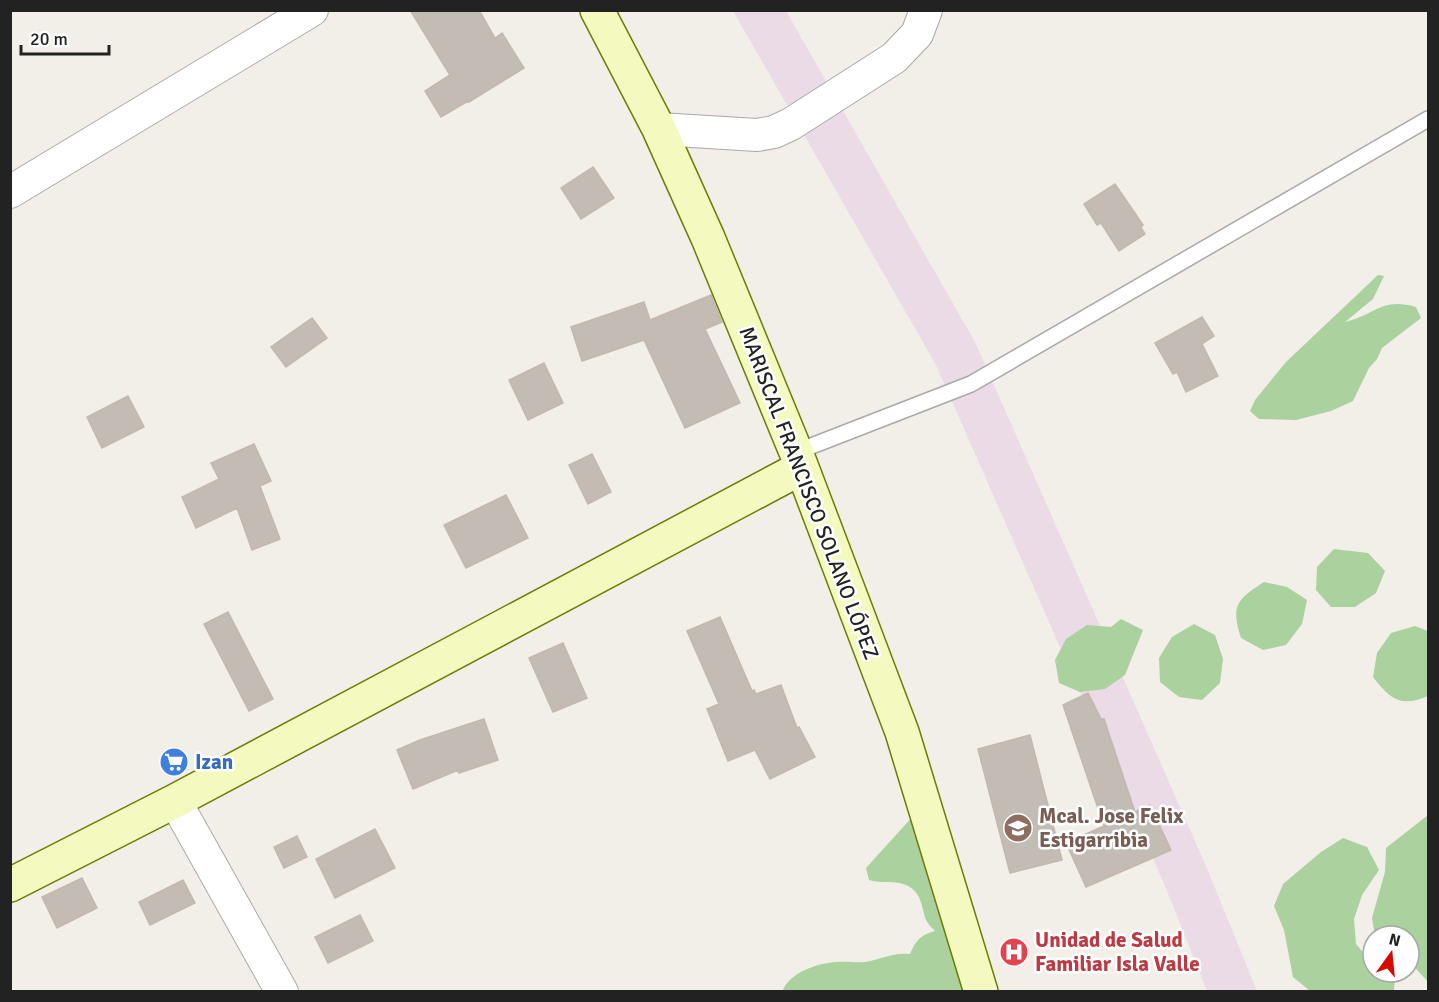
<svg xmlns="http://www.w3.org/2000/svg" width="1439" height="1002" font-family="Signika,sans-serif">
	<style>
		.industrial { fill: #ebdbe7 }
		.forest { fill: #aad19e }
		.building { fill: #c3bcb5; stroke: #c4b7ab; stroke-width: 1.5 }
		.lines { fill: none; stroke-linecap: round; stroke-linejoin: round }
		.lane-casing { stroke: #a9a9a9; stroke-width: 18 }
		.street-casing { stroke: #a9a9a9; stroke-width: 34 }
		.secondary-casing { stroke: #6a7d04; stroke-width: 36 }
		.lane { stroke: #fff; stroke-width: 15 }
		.street { stroke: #fff; stroke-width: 32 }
		.secondary { stroke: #f4fabf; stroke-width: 33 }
		.labels { text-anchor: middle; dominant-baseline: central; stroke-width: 5; stroke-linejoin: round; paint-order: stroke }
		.street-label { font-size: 21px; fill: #222; stroke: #fff }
		.shop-label { font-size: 21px; font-weight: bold; fill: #366cbe; stroke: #fff; text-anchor: start }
		.education-label { font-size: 21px; font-weight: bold; fill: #785e54; stroke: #fff; text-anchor: start }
		.health-label { font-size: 21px; font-weight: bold; fill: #be3a42; stroke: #fff; text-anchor: start }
	</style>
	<rect width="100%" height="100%" fill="#f2efe9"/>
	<path class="industrial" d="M 733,11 L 786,11 L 975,342 L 1206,866 L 1257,991 L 1207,991 L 1165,886 L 936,365 Z"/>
	<path class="forest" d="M 1378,275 L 1384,276 L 1373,299 L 1345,322 C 1376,315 1381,297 1416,307 L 1421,318 L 1382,348 L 1377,359 L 1369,368 L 1353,401 L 1331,411 L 1296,420 L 1259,419 L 1250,411 L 1255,400 L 1286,362 Z
		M 1334,549 L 1368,553 L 1385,571 L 1376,593 L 1355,607 L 1331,607 L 1316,590 L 1317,567 Z
		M 1264,582 L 1287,587 L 1307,600 L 1302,624 L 1286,645 L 1263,650 L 1241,638 C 1231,606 1236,600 1264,582 Z
		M 1121,619 L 1143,630 L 1125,675 L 1105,689 L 1080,692 L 1059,683 L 1055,660 L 1066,639 L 1087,625 L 1111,627 Z
		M 1194,624 L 1215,635 L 1223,659 L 1220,683 L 1202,700 L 1179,697 L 1160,682 L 1159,658 L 1172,637 Z
		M 1415,626 L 1428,631 L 1428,696 C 1401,708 1390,699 1373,677 L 1377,653 L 1391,633 Z
		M 915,814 L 979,991 L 782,992 C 789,972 818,963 837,962 C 847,961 856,963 865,962 C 882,959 893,952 910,954 C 916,940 921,935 935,931 C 932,928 928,924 926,920 C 921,906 922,892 906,885 C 894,880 882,884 869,880 L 866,868 Z
		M 1428,815 L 1428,982 L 1409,961 L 1409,936 L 1375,936 L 1372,918 L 1385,872 L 1386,848 Z
		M 1343,838 L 1367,847 L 1379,870 L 1362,895 L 1354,919 L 1356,944 L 1373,964 L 1373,972 L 1387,972 L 1395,976 L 1394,991 L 1310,991 L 1293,977 L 1284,930 L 1274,906 L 1283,884 L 1321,852 Z"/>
	<path class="building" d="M 410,10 L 479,10 L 495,38 L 502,33 L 524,68 L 469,102 L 468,101 L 441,117 L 425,91 L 450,75 Z
		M 593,167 L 614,198 L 581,219 L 561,188 Z
		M 1115,184 L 1143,225 L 1141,227 L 1145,234 L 1119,251 L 1101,223 L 1097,225 L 1084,204 Z
		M 711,295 L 722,322 L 705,329 L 740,403 L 685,428 L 644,340 L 582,361 L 571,327 L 644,302 L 650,320 Z
		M 1202,317 L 1214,336 L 1202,344 L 1218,376 L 1186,392 L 1177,372 L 1173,374 L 1155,343 Z
		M 312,318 L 327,338 L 286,367 L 271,347 Z
		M 544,363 L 563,403 L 528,420 L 509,380 Z
		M 128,396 L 144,427 L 102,448 L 87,417 Z
		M 254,444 L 271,481 L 260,486 L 280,539 L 252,550 L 237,508 L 196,528 L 182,497 L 219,479 L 211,463 Z
		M 592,454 L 611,492 L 588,504 L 569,465 Z
		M 506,495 L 528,538 L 466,568 L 444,525 Z
		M 228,612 L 273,699 L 249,711 L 204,624 Z
		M 720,617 L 752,691 L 754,690 L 756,694 L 781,685 L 797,728 L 799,727 L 815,757 L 770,779 L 755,750 L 728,761 L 707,709 L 719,704 L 687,631 Z
		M 563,643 L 587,698 L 553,712 L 529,658 Z
		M 1088,693 L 1101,719 L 1104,719 L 1135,812 L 1150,805 L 1171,850 L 1086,887 L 1066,843 L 1104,826 L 1063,705 Z
		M 484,719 L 498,760 L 459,773 L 458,770 L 413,789 L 397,750 L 420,740 Z
		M 1030,735 L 1062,860 L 1010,873 L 978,749 Z
		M 375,829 L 395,868 L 335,898 L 316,859 Z
		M 297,836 L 307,857 L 284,868 L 274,847 Z
		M 82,878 L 97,908 L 57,928 L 42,897 Z
		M 183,880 L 195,903 L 150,925 L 139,902 Z
		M 360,915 L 373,941 L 328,963 L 315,937 Z"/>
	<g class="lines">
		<g class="lane-casing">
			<path id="lane" d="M 796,452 L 971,384 L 1428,119"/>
		</g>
		<g class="street-casing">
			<path id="street" d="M 659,129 L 757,135 L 774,132 L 791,124 L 894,58 L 917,34 L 926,10
				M 10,192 L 312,10
				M 175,801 L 282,992"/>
		</g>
		<g class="secondary-casing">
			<path id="secondary" d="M 597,10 L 659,129 L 708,238 L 796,452 L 902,732 L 981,992
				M 10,885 L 175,801 L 801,468"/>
		</g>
		<use href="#lane" class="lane"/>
		<use href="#street" class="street"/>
		<use href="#secondary" class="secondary"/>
	</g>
	<defs>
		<g id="supermarket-disc" transform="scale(1.5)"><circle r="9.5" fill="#3f7fe0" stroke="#fff"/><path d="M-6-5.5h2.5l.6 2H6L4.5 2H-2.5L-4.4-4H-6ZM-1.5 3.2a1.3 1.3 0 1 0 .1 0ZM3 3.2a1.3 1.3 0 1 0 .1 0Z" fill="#fff"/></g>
		<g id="school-disc" transform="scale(1.5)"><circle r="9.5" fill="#8d6e63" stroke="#fff"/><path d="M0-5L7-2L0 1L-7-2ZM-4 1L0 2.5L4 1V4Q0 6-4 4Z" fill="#fff"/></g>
		<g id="hospital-disc" transform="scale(1.5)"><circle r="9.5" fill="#e0444e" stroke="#fff"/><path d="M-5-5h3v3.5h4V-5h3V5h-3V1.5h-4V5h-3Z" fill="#fff"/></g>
	</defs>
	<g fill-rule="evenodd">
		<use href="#supermarket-disc" x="174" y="762"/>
		<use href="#school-disc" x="1018" y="828"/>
		<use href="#hospital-disc" x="1014" y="952"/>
	</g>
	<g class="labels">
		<g class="street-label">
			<text transform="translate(809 493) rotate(69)">MARISCAL FRANCISCO SOLANO LÓPEZ</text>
		</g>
		<g class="shop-label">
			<text x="195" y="762">Izan</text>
		</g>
		<g class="education-label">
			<text x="1039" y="816">Mcal. Jose Felix<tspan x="1039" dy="24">Estigarribia</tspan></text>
		</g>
		<g class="health-label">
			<text x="1035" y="940">Unidad de Salud<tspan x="1035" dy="24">Familiar Isla Valle</tspan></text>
		</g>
	</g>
	<rect width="1439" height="1002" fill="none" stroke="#222222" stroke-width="24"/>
	<g transform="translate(1391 954) rotate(15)"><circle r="28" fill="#ffffff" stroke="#a7a7a7" stroke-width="1.5"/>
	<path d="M0-4.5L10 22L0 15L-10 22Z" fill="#d40b00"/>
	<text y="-9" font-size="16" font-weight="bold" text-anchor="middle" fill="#222222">N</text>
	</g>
	<path d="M21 45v9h88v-9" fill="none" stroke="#222222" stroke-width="3"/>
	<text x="30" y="45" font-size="18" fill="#222222" stroke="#ffffff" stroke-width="4.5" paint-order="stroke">20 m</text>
</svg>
